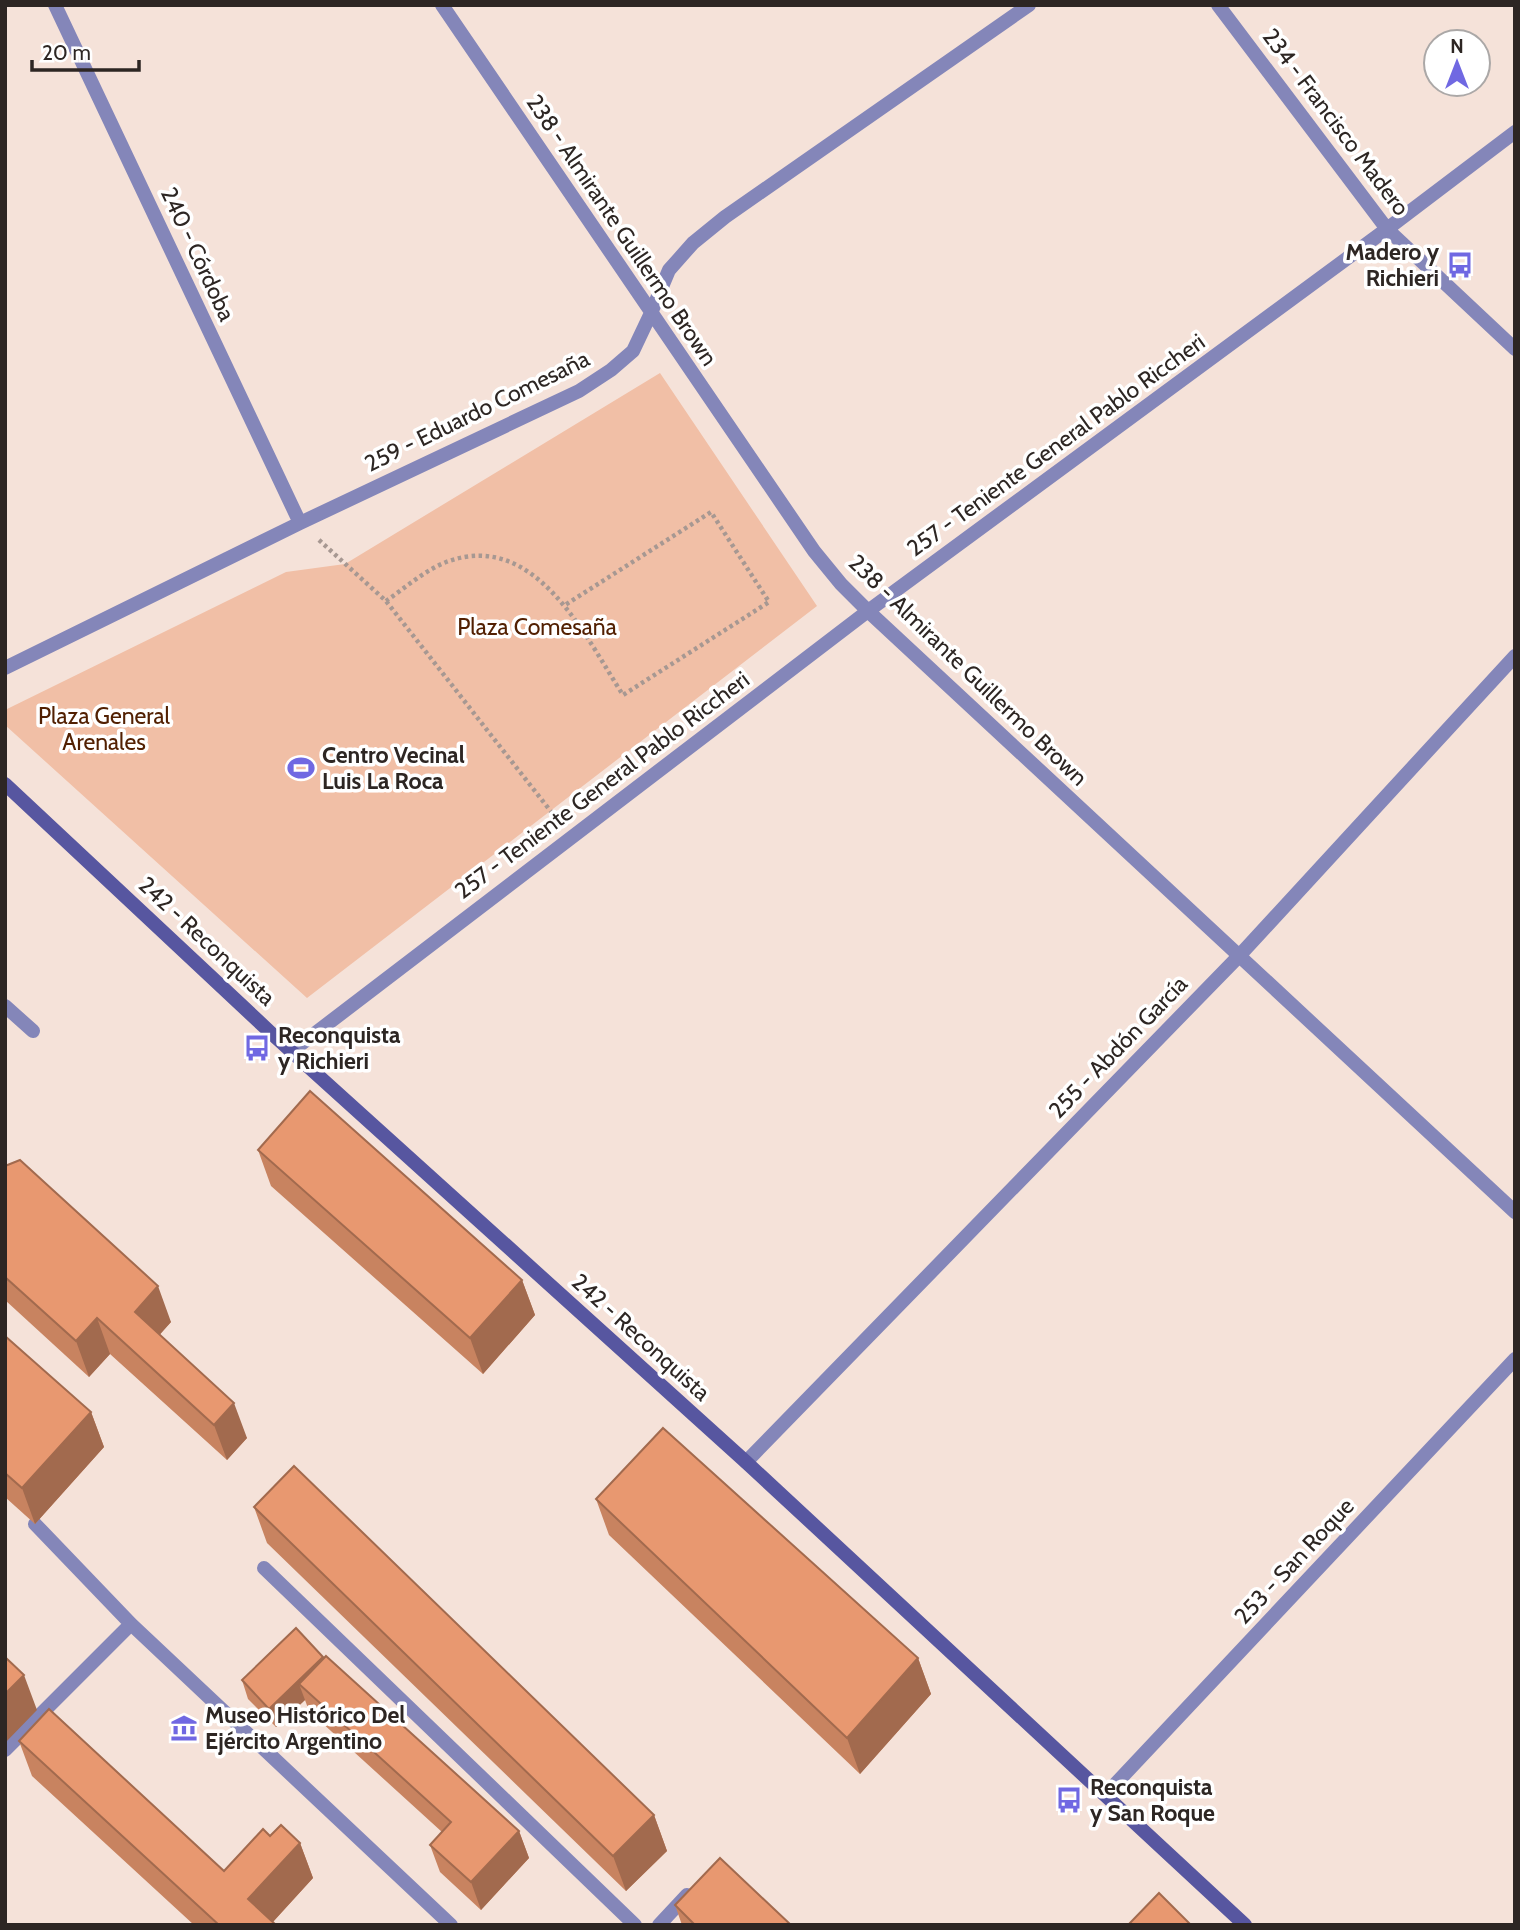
<svg xmlns="http://www.w3.org/2000/svg" width="1520" height="1930" font-family="Cabin,sans-serif">
	<style>
		.green { fill: #f1bfa6 }
		.lines { fill: none; stroke-linecap: round; stroke-linejoin: round }
		.path { stroke: #a79892; stroke-width: 4.5; stroke-dasharray: 3.5 3.5; stroke-linecap: butt }
		.lane { stroke: #8486b9; stroke-width: 14 }
		.street { stroke: #8486b9; stroke-width: 14 }
		.secondary { stroke: #5756a0; stroke-width: 14 }
		.wall { fill: #c88360 }
		.shaded-wall { fill: #a26a4e }
		.building { fill: #e89870; stroke: #a26a4e; stroke-width: 2 }
		.labels { text-anchor: middle; dominant-baseline: central; stroke-width: 7; stroke-linejoin: round; paint-order: stroke }
		.street-label { font-size: 23px; fill: #2d2623; stroke: #fff }
		.poi-label { font-size: 23px; font-weight: bold; fill: #2d2623; stroke: #fff; text-anchor: start }
		.park-label { font-size: 23px; fill: #522002; stroke: #fff }
	</style>
	<rect width="100%" height="100%" fill="#f5e2d9"/>
	<path class="green" d="M 660,373 L 817,606 L 307,998 L 5,725 L 5,710 L 286,572 L 345,564 Z"/>
	<g class="lines">
		<path class="path" d="M 319,540 L 386,601 L 556,818
			M 386,601 C 405,588 426,569 449,561 C 536,531 585,636 623,695 L 769,602 L 711,512 L 565,605"/>
		<path class="lane" d="M 5,1006 L 33,1031
			M 35,1524 L 131,1624 L 451,1925
			M 264,1568 L 635,1925
			M 5,1750 L 131,1624
			M 659,1925 L 687,1895"/>
		<path class="street" d="M 55,5 L 300,523
			M 442,5 L 814,551 L 841,584 L 868,611 L 1515,1212
			M 1218,5 L 1387,229 L 1515,349
			M 5,668 L 300,523 L 579,391 L 611,370 L 633,351 L 651,313 L 669,270 L 693,243 L 725,217 L 1029,5
			M 292,1051 L 868,611 L 1387,229 L 1515,132
			M 746,1462 L 1239,956 L 1515,656
			M 1106,1794 L 1515,1359"/>
		<path class="secondary" d="M 5,784 L 271,1033 L 746,1462 L 1245,1925"/>
	</g>
	<path class="wall" d="M 258,1150 L 522,1280 L 535,1315 L 483,1374 L 271,1186 Z
		M 5,1166 L 171,1322 L 159,1335 L 247,1438 L 227,1460 L 110,1354 L 89,1377 L 5,1300 Z
		M 5,1336 L 91,1412 L 104,1447 L 35,1524 L 5,1497 Z
		M 596,1499 L 918,1658 L 931,1694 L 860,1774 L 609,1535 Z
		M 254,1507 L 654,1815 L 667,1851 L 626,1891 L 267,1543 Z
		M 323,1657 L 519,1831 L 529,1858 L 481,1910 L 440,1872 L 430,1845 L 442,1832 L 309,1711 L 305,1700 L 276,1727 L 248,1699 L 242,1680 Z
		M 19,1741 L 224,1871 L 270,1836 L 300,1843 L 313,1878 L 273,1922 L 276,1925 L 194,1925 L 32,1776 Z
		M 675,1905 L 791,1925 L 682,1925 Z"/>
	<path class="shaded-wall" d="M 522,1280 L 535,1315 L 483,1374 L 470,1338 Z
		M 158,1286 L 171,1322 L 148,1348 L 135,1312 Z
		M 97,1318 L 110,1354 L 89,1377 L 76,1341 Z
		M 234,1403 L 247,1438 L 227,1460 L 214,1425 Z
		M 91,1412 L 104,1447 L 35,1524 L 22,1488 Z
		M 323,1657 L 330,1676 L 299,1684 L 305,1700 L 276,1727 L 269,1709 Z
		M 918,1658 L 931,1694 L 860,1774 L 847,1738 Z
		M 24,1675 L 37,1710 L 5,1743 L 5,1694 Z
		M 654,1815 L 667,1851 L 626,1891 L 613,1856 Z
		M 519,1831 L 529,1858 L 481,1910 L 471,1882 Z
		M 300,1843 L 313,1878 L 270,1925 L 248,1899 Z"/>
	<path class="building" d="M 310,1091 L 522,1280 L 470,1338 L 258,1150 Z
		M 20,1160 L 158,1286 L 135,1312 L 234,1403 L 214,1425 L 97,1318 L 76,1341 L 5,1277 L 5,1166 Z
		M 5,1336 L 91,1412 L 22,1488 L 5,1473 Z
		M 663,1428 L 918,1658 L 847,1738 L 596,1499 Z
		M 294,1466 L 654,1815 L 613,1856 L 254,1507 Z
		M 296,1628 L 323,1657 L 269,1709 L 242,1680 Z
		M 326,1656 L 519,1831 L 471,1882 L 430,1845 L 451,1822 L 299,1684 Z
		M 5,1657 L 24,1675 L 5,1694 Z
		M 49,1709 L 224,1871 L 263,1829 L 270,1836 L 281,1825 L 300,1843 L 248,1899 L 276,1925 L 219,1925 L 19,1741 Z
		M 720,1858 L 791,1925 L 695,1925 L 675,1905 Z
		M 1159,1893 L 1191,1925 L 1128,1925 Z"/>
	<defs>
		<g id="bus-bare" transform="scale(2.1)"><path d="M-5-6H5V4H4V6H2V4H-2V6H-4V4H-5ZM-3.5-4V0h7V-4ZM-3.5 1.2v1.5H-2V1.2ZM2 1.2v1.5H3.5V1.2Z" fill="#7068e2" stroke="#fff" stroke-width="2.5" paint-order="stroke"/></g>
		<g id="stadium-bare" transform="scale(2.1)"><path d="M0-5a6.5 5 0 1 0 0 10a6.5 5 0 1 0 0-10ZM-3.5-1.8h7v3.6h-7Z" fill="#7068e2" stroke="#fff" stroke-width="2.5" paint-order="stroke"/></g>
		<g id="museum-bare" transform="scale(2.1)"><path d="M0-6L6-3V-2H-6V-3ZM-5-1h2V3h-2ZM-1-1h2V3h-2ZM3-1h2V3H3ZM-6 4H6V6H-6Z" fill="#7068e2" stroke="#fff" stroke-width="2.5" paint-order="stroke"/></g>
	</defs>
	<g fill-rule="evenodd">
		<use href="#bus-bare" x="1460" y="265"/>
		<use href="#stadium-bare" x="301" y="768"/>
		<use href="#bus-bare" x="257" y="1048"/>
		<use href="#museum-bare" x="184" y="1728"/>
		<use href="#bus-bare" x="1069" y="1800"/>
	</g>
	<g class="labels">
		<g class="street-label">
			<text transform="translate(1336 122) rotate(53)">234 - Francisco Madero</text>
			<text transform="translate(622 230) rotate(56)">238 - Almirante Guillermo Brown</text>
			<text transform="translate(198 254) rotate(65)">240 - Córdoba</text>
			<text transform="translate(477 411) rotate(-26)">259 - Eduardo Comesaña</text>
			<text transform="translate(1056 445) rotate(-36)">257 - Teniente General Pablo Riccheri</text>
			<text transform="translate(968 670) rotate(44)">238 - Almirante Guillermo Brown</text>
			<text transform="translate(602 785) rotate(-37)">257 - Teniente General Pablo Riccheri</text>
			<text transform="translate(207 941) rotate(43)">242 - Reconquista</text>
			<text transform="translate(1118 1047) rotate(-46)">255 - Abdón García</text>
			<text transform="translate(641 1337) rotate(42)">242 - Reconquista</text>
			<text transform="translate(1294 1561) rotate(-47)">253 - San Roque</text>
		</g>
		<g class="poi-label">
			<text x="1439" y="252" text-anchor="end">Madero y<tspan x="1439" dy="26">Richieri</tspan></text>
			<text x="322" y="755">Centro Vecinal<tspan x="322" dy="26">Luis La Roca</tspan></text>
			<text x="278" y="1035">Reconquista<tspan x="278" dy="26">y Richieri</tspan></text>
			<text x="205" y="1715">Museo Histórico Del<tspan x="205" dy="26">Ejército Argentino</tspan></text>
			<text x="1090" y="1787">Reconquista<tspan x="1090" dy="26">y San Roque</tspan></text>
		</g>
		<g class="park-label">
			<text x="537" y="627">Plaza Comesaña</text>
			<text x="104" y="716">Plaza General<tspan x="104" dy="26">Arenales</tspan></text>
		</g>
	</g>
	<rect width="1520" height="1930" fill="none" stroke="#2d2623" stroke-width="14"/>
	<g transform="translate(1457 63)"><circle r="33" fill="#ffffff" stroke="#aba8a7" stroke-width="2"/>
	<path d="M0-5L12 26L0 18L-12 26Z" fill="#7068e2"/>
	<text y="-10" font-size="19" font-weight="bold" text-anchor="middle" fill="#2d2623">N</text>
	</g>
	<path d="M32 60v10h107v-10" fill="none" stroke="#2d2623" stroke-width="3.5"/>
	<text x="42" y="60" font-size="21" fill="#2d2623" stroke="#ffffff" stroke-width="5" paint-order="stroke">20 m</text>
</svg>
